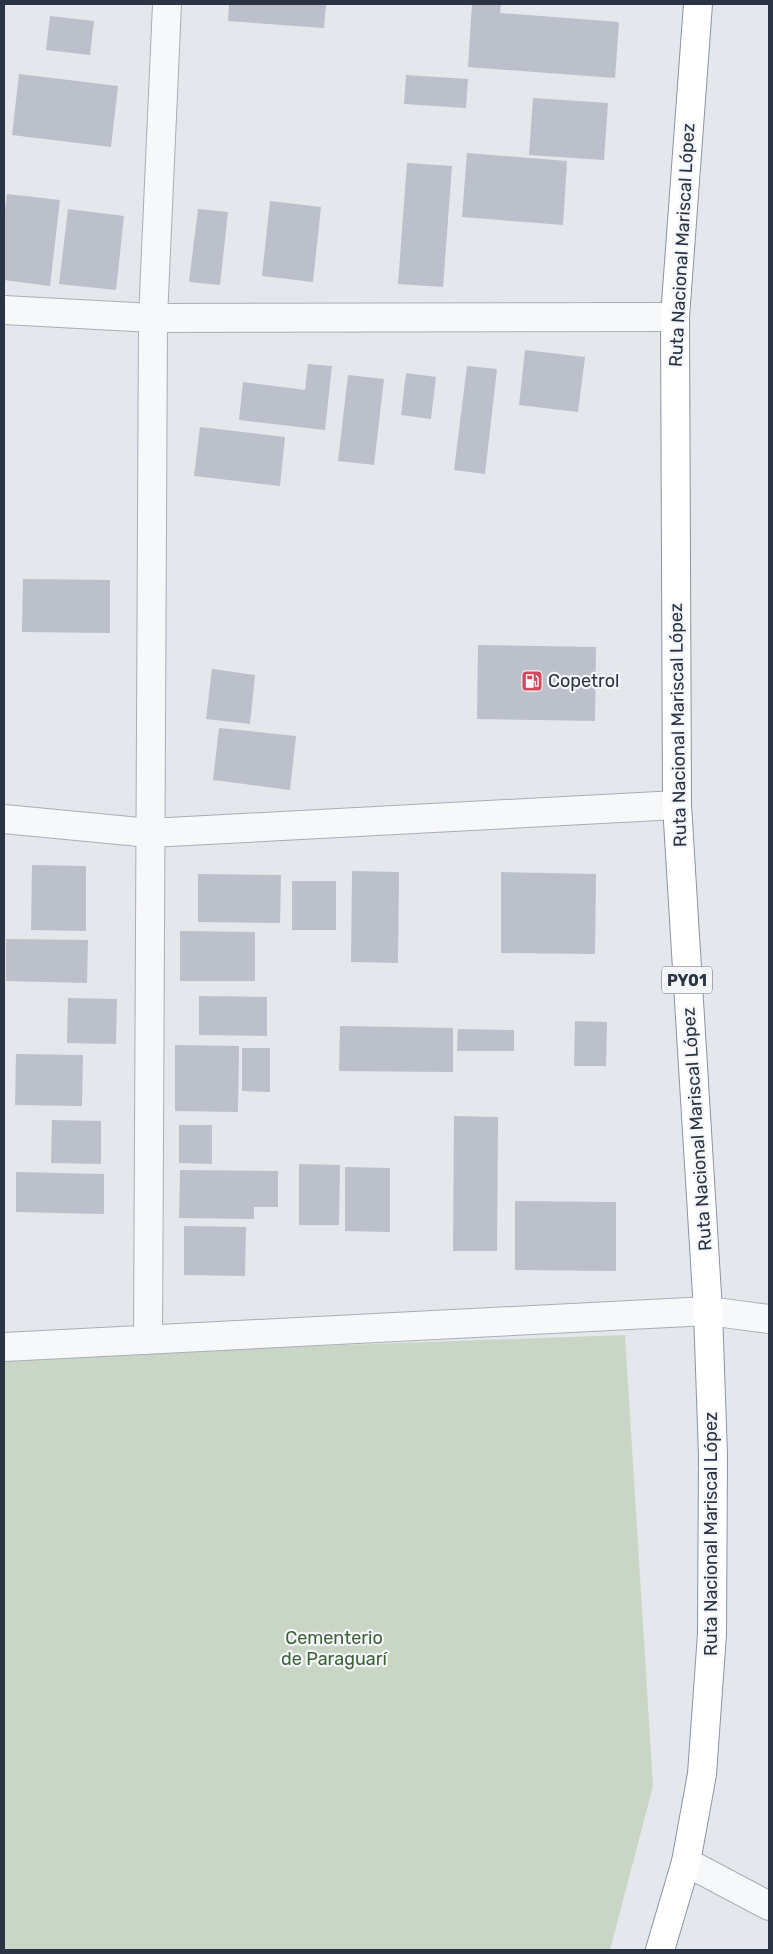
<svg xmlns="http://www.w3.org/2000/svg" width="773" height="1954" font-family="Rubik,sans-serif">
	<style>
		.green { fill: #c9d6c5 }
		.building { fill: #bbc0ca }
		.lines { fill: none; stroke-linecap: round; stroke-linejoin: round }
		.street-casing { stroke: #a9aeb7; stroke-width: 30 }
		.highway-casing { stroke: #8b94a3; stroke-width: 30 }
		.street { stroke: #f7f8fa; stroke-width: 28 }
		.highway { stroke: #fff; stroke-width: 28 }
		.labels { text-anchor: middle; dominant-baseline: central; stroke-width: 4.5; stroke-linejoin: round; paint-order: stroke }
		.shield { fill: #f4f6f9; stroke: #676e7b; stroke-width: 1 }
		.shield-label { font-size: 16px; font-weight: bold; fill: #2b3445 }
		.street-label { font-size: 18px; fill: #2b3445; stroke: #f4f6f9 }
		.poi-label { font-size: 18px; fill: #2b3445; stroke: #f4f6f9; text-anchor: start }
		.park-label { font-size: 18px; fill: #3f6138; stroke: #f4f6f9 }
	</style>
	<rect width="100%" height="100%" fill="#e4e7ec"/>
	<path class="green" d="M 625,1335 L 653,1786 L 610,1950 L 4,1950 L 4,1357 Z"/>
	<path class="building" d="M 229,4 L 326,4 L 324,28 L 228,21 Z
		M 472,4 L 501,4 L 500,13 L 619,22 L 615,78 L 468,67 Z
		M 50,16 L 94,21 L 90,55 L 46,50 Z
		M 19,74 L 118,86 L 111,147 L 12,135 Z
		M 406,75 L 468,79 L 466,108 L 404,104 Z
		M 533,98 L 608,103 L 604,160 L 529,155 Z
		M 467,153 L 567,161 L 563,225 L 462,217 Z
		M 407,163 L 452,166 L 443,287 L 398,284 Z
		M 7,194 L 60,200 L 50,286 L 4,280 L 4,220 Z
		M 270,201 L 321,207 L 313,282 L 262,276 Z
		M 68,209 L 124,216 L 116,290 L 59,284 Z
		M 198,209 L 228,212 L 220,285 L 189,282 Z
		M 525,350 L 585,357 L 578,412 L 519,405 Z
		M 308,364 L 332,366 L 325,430 L 239,420 L 243,382 L 305,390 Z
		M 467,366 L 497,369 L 485,474 L 454,470 Z
		M 406,373 L 436,377 L 431,419 L 401,415 Z
		M 348,375 L 384,379 L 374,465 L 338,461 Z
		M 200,427 L 285,437 L 280,486 L 194,476 Z
		M 23,579 L 110,580 L 110,633 L 22,632 Z
		M 478,645 L 596,647 L 595,721 L 477,719 Z
		M 212,669 L 255,675 L 250,724 L 206,719 Z
		M 219,728 L 296,736 L 290,790 L 213,780 Z
		M 32,865 L 86,866 L 86,931 L 31,930 Z
		M 352,871 L 399,872 L 398,963 L 351,962 Z
		M 501,872 L 596,874 L 595,954 L 501,953 Z
		M 198,874 L 281,875 L 280,923 L 198,922 Z
		M 292,881 L 336,881 L 336,930 L 292,930 Z
		M 180,931 L 255,932 L 255,981 L 180,981 Z
		M 6,939 L 88,940 L 87,983 L 6,981 Z
		M 199,996 L 267,997 L 267,1036 L 199,1035 Z
		M 68,998 L 117,999 L 116,1044 L 67,1043 Z
		M 575,1021 L 607,1022 L 606,1066 L 574,1066 Z
		M 340,1026 L 453,1028 L 453,1072 L 339,1071 Z
		M 458,1029 L 514,1030 L 514,1051 L 457,1051 Z
		M 175,1045 L 239,1046 L 238,1112 L 175,1111 Z
		M 242,1048 L 270,1048 L 270,1092 L 242,1091 Z
		M 16,1054 L 83,1055 L 82,1106 L 15,1105 Z
		M 454,1116 L 498,1117 L 497,1251 L 453,1251 Z
		M 52,1120 L 101,1121 L 101,1164 L 51,1163 Z
		M 179,1125 L 212,1125 L 212,1164 L 179,1163 Z
		M 299,1164 L 340,1165 L 339,1225 L 299,1225 Z
		M 345,1167 L 390,1168 L 390,1232 L 345,1231 Z
		M 180,1170 L 278,1171 L 278,1207 L 254,1207 L 254,1219 L 179,1218 Z
		M 16,1172 L 104,1174 L 104,1214 L 16,1212 Z
		M 515,1201 L 616,1202 L 616,1271 L 515,1270 Z
		M 184,1226 L 246,1227 L 245,1276 L 184,1275 Z"/>
	<g class="lines">
		<g class="street-casing">
			<path id="street" d="M 4,310 L 153,318 L 675,317
				M 4,819 L 150,833 L 677,805
				M 148,1340 L 153,318 L 167,4
				M 4,1347 L 708,1311 L 769,1319
				M 686,1862 L 769,1906"/>
		</g>
		<g class="highway-casing">
			<path id="highway" d="M 660,1950 L 686,1862 L 702,1774 L 712,1634 L 713,1456 L 708,1311 L 677,805 L 675,317 L 698,4"/>
		</g>
		<use href="#street" class="street"/>
		<use href="#highway" class="highway"/>
	</g>
	<defs>
		<g id="fuel-square" transform="scale(1.125)"><rect x="-9" y="-9" width="18" height="18" rx="4" fill="#d1495b" stroke="#f4f6f9"/><path d="M-5.5-6h7V0h2V4h1.3V-2.5L3-4.5l.8-.8L6-3V5H2.5V1h-1V6h-7ZM-4.2-4.7v3.2H.2V-4.7Z" fill="#fff"/></g>
	</defs>
	<g fill-rule="evenodd">
		<use href="#fuel-square" x="532" y="681"/>
	</g>
	<g class="labels">
		<rect class="shield" x="662" y="966.5" width="50" height="27" rx="4"/>
		<g class="shield-label">
			<text x="687" y="980">PY01</text>
		</g>
		<g class="street-label">
			<text transform="translate(682 245) rotate(-87)">Ruta Nacional Mariscal López</text>
			<text transform="translate(678 725) rotate(-91)">Ruta Nacional Mariscal López</text>
			<text transform="translate(697 1129) rotate(-94)">Ruta Nacional Mariscal López</text>
			<text transform="translate(711 1534) rotate(-90)">Ruta Nacional Mariscal López</text>
		</g>
		<g class="poi-label">
			<text x="548" y="681">Copetrol</text>
		</g>
		<g class="park-label">
			<text x="334" y="1638">Cementerio<tspan x="334" dy="21">de Paraguarí</tspan></text>
		</g>
	</g>
	<rect width="773" height="1954" fill="none" stroke="#2b3445" stroke-width="10"/>
</svg>
